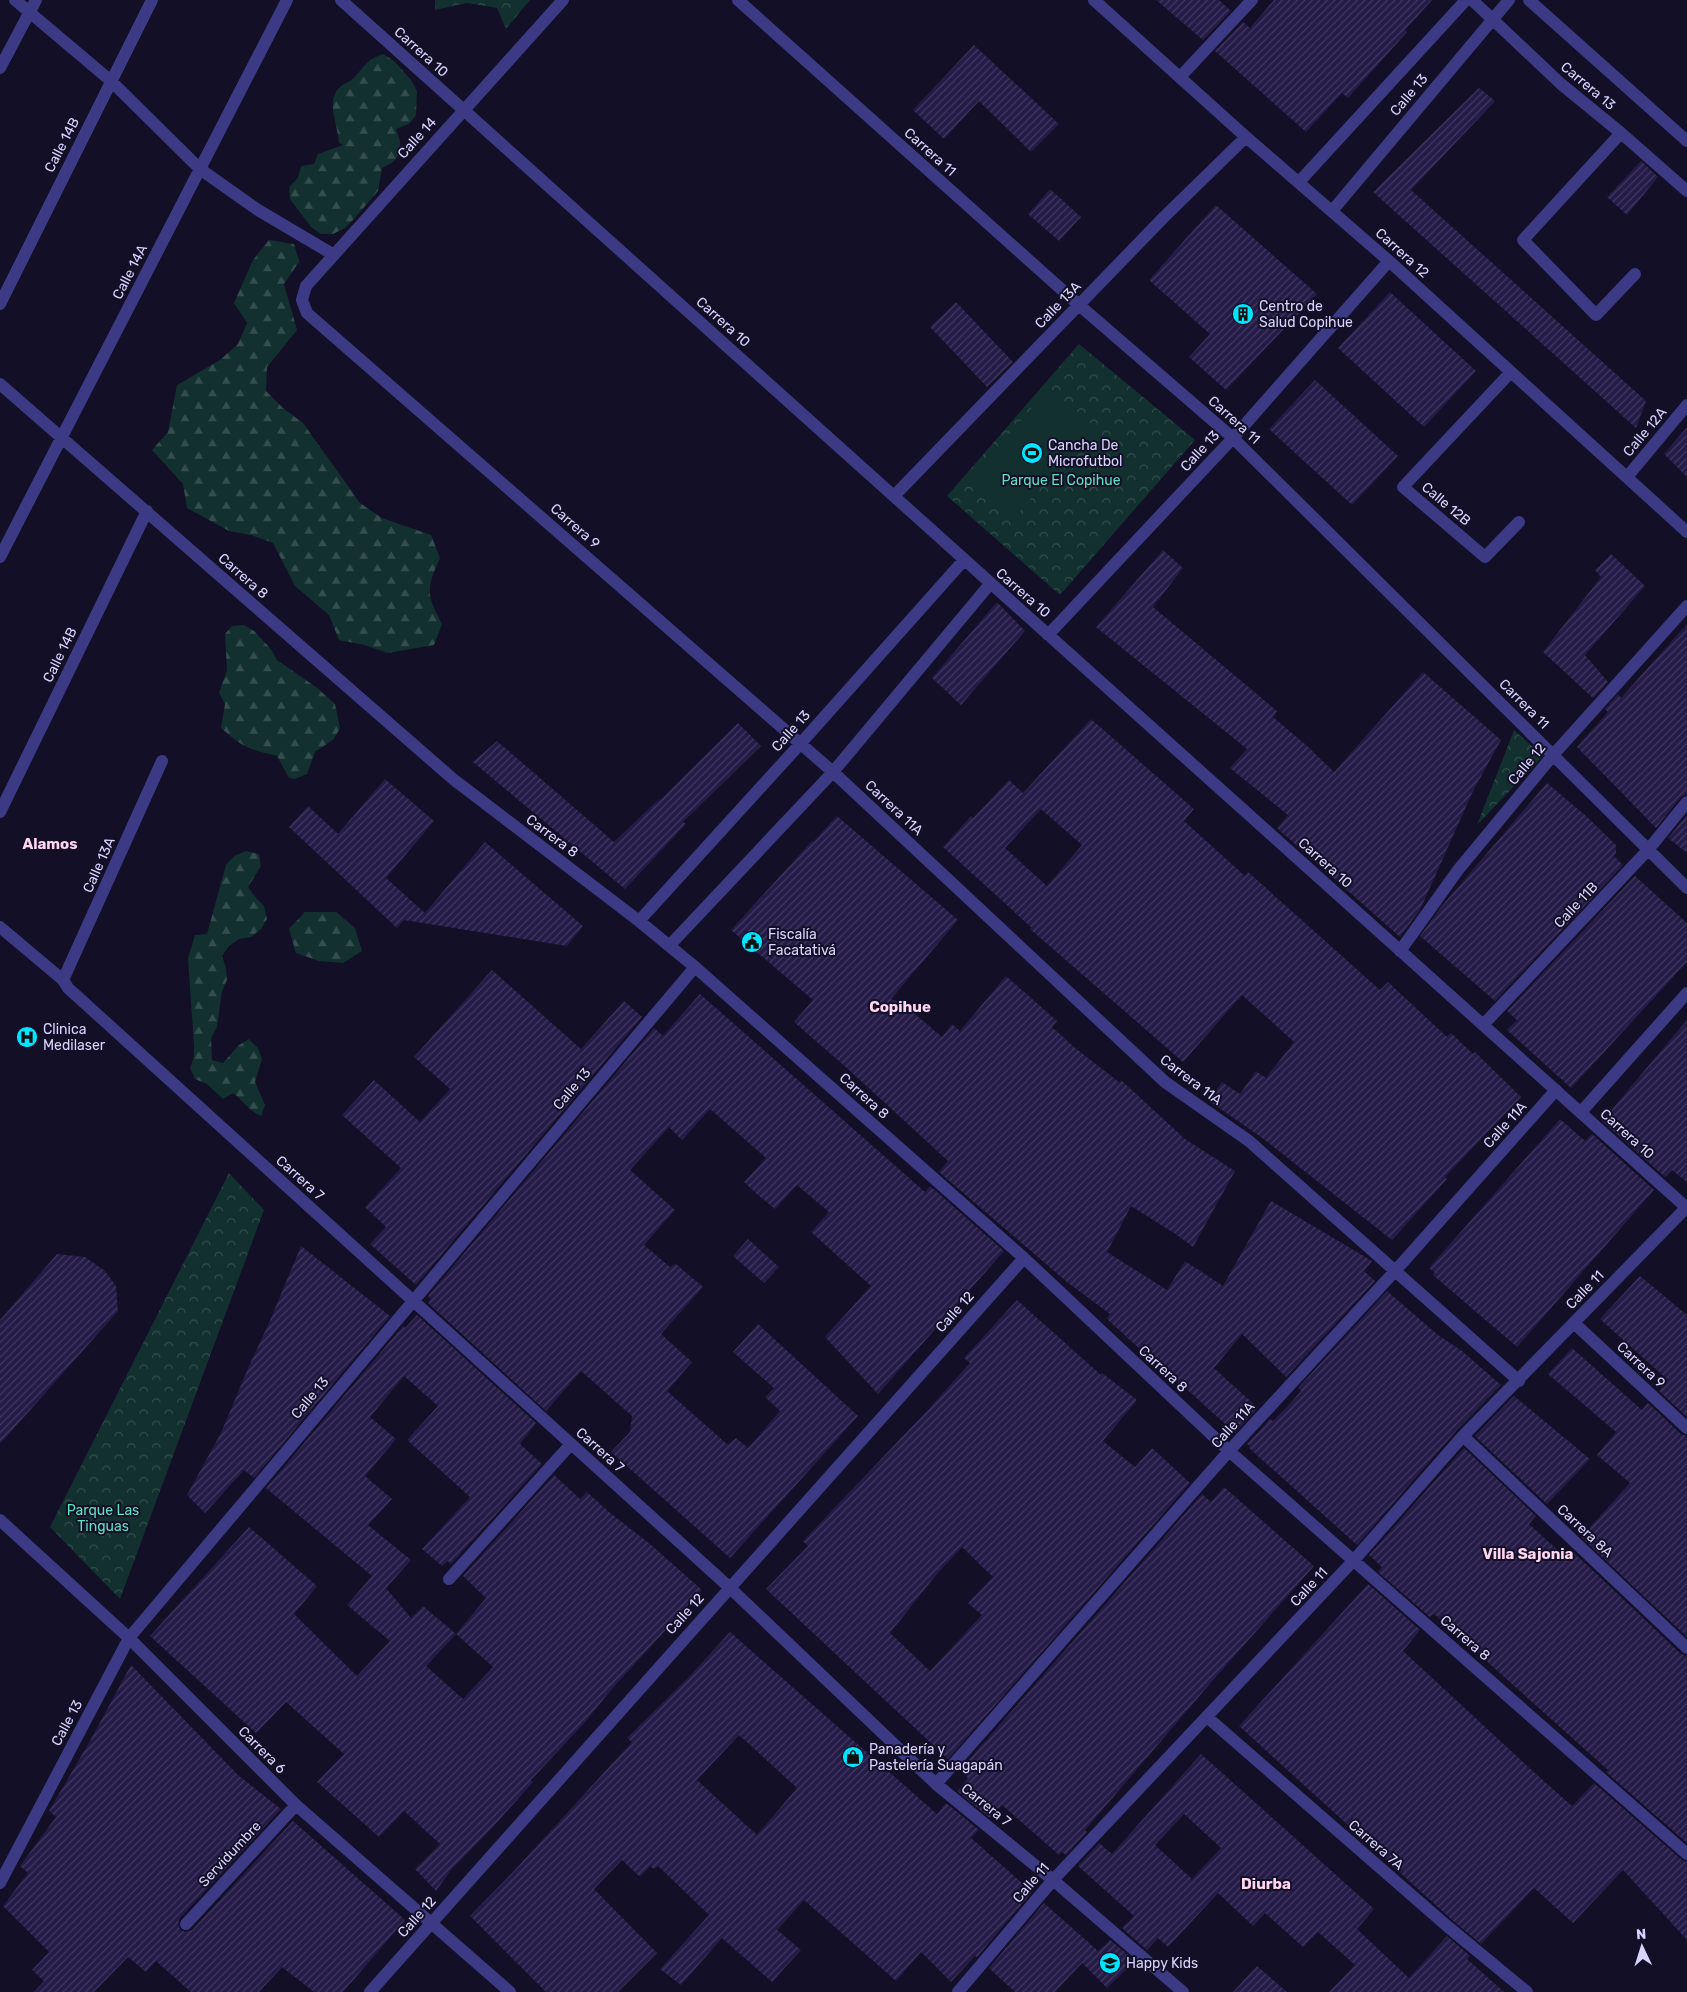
<svg xmlns="http://www.w3.org/2000/svg" width="1687" height="1992" font-family="Rubik,sans-serif">
	<style>
		.forest { fill: url(#forest-firs) }
		.park { fill: url(#park-crowns) }
		.pitch { fill: #12302f }
		.building { fill: url(#building-hatch); fill-rule: evenodd }
		.lines { fill: none; stroke-linecap: round; stroke-linejoin: round }
		.minor { stroke: #3d3a85; stroke-width: 12 }
		.labels { text-anchor: middle; dominant-baseline: central; stroke-width: 4; stroke-linejoin: round; paint-order: stroke }
		.street-label { font-size: 14px; fill: #d9d4ff; stroke: #130f26 }
		.poi-label { font-size: 14px; fill: #d9d4ff; stroke: #130f26; text-anchor: start }
		.park-label { font-size: 14px; fill: #5fe0c0; stroke: #130f26 }
		.neighbourhood-label { font-size: 15px; font-weight: bold; fill: #ffd6f0; stroke: #130f26 }
	</style>
	<defs>
		<pattern id="forest-firs" width="22" height="20" patternUnits="userSpaceOnUse" patternTransform="scale(1.25)"><rect width="22" height="20" fill="#12302f"/><path d="M5 1l3.5 6h-7zM16 11l3.5 6h-7z" fill="#344d4e"/></pattern>
		<pattern id="park-crowns" width="20" height="18" patternUnits="userSpaceOnUse" patternTransform="scale(1.25)"><rect width="20" height="18" fill="#12302f"/><path d="M2 6a3 3 0 1 1 6 0M12 15a3 3 0 1 1 6 0" fill="none" stroke="#344d4e"/></pattern>
		<pattern id="building-hatch" width="6" height="6" patternUnits="userSpaceOnUse" patternTransform="scale(1.25)"><rect width="6" height="6" fill="#241b47"/><path d="M-1 1l2-2M0 6l6-6M5 7l2-2" fill="none" stroke="#433b63"/></pattern>
	</defs>
	<rect width="100%" height="100%" fill="#130f26"/>
	<path class="forest" d="M 383,54 L 394,61 L 411,80 L 417,91 L 416,115 L 409,124 L 396,129 L 400,141 L 401,153 L 393,162 L 382,168 L 378,191 L 353,220 L 345,228 L 333,234 L 321,234 L 311,227 L 290,199 L 289,187 L 298,178 L 301,166 L 314,164 L 318,154 L 343,145 L 339,143 C 338,125 325,101 340,87 C 344,83 350,82 354,78 C 365,66 366,60 383,54 Z
		M 269,240 L 294,244 L 301,267 L 299,262 L 284,284 L 297,330 L 267,367 L 266,391 L 283,408 L 303,423 L 360,503 L 382,518 L 431,535 L 440,558 C 426,589 426,594 442,624 L 434,645 L 388,653 L 364,645 L 339,640 L 329,615 L 295,586 L 273,543 L 251,535 L 229,531 L 187,508 L 183,484 L 152,450 L 168,432 L 177,385 L 220,360 L 238,344 L 247,323 L 234,303 L 253,260 Z
		M 244,625 L 254,631 L 271,649 L 277,660 L 316,687 L 335,704 L 340,728 L 334,739 L 315,752 L 307,774 L 295,779 L 289,778 L 277,756 C 248,749 244,748 221,728 L 225,704 L 219,693 L 227,670 L 225,634 L 232,626 Z
		M 246,851 L 259,854 L 261,866 L 248,887 L 256,898 L 264,906 L 267,919 L 261,929 L 251,937 L 239,939 L 229,946 L 222,956 L 226,968 L 227,980 L 222,991 L 217,1027 L 211,1038 L 212,1060 L 223,1063 L 239,1045 L 249,1039 L 258,1048 L 262,1059 L 255,1082 L 265,1105 L 261,1116 C 249,1111 243,1101 233,1093 L 223,1099 L 207,1084 L 195,1079 L 190,1068 L 194,1057 L 194,1046 L 188,958 L 195,935 L 207,934 L 226,865 L 234,856 Z
		M 305,912 L 336,912 L 355,928 L 362,951 L 343,963 L 319,961 L 296,953 L 289,929 Z"/>
	<path class="park" d="M 435,0 L 530,0 L 506,29 L 497,8 L 467,3 L 435,10 Z
		M 1079,344 L 1195,440 L 1060,595 L 947,496 Z
		M 1514,730 L 1543,756 L 1477,825 Z
		M 229,1173 L 264,1210 L 120,1599 L 50,1527 Z"/>
	<path class="pitch" d="M 1049,388 L 1094,426 L 1014,518 L 970,480 Z"/>
	<path class="building" d="M 1156,0 L 1219,0 L 1231,11 L 1203,40 Z
		M 1274,0 L 1432,0 L 1405,30 L 1407,32 L 1348,98 L 1342,93 L 1306,132 L 1215,51 L 1243,22 L 1250,28 Z
		M 974,45 L 1059,124 L 1031,152 L 979,101 L 944,139 L 913,110 Z
		M 1479,88 L 1495,101 L 1411,190 L 1646,401 L 1636,428 L 1373,192 Z
		M 1641,161 L 1658,177 L 1627,215 L 1607,197 Z
		M 1050,189 L 1081,217 L 1059,241 L 1028,214 Z
		M 1216,205 L 1317,294 L 1226,390 L 1189,357 L 1210,334 L 1149,280 Z
		M 1390,292 L 1476,371 L 1424,427 L 1338,348 Z
		M 956,302 L 1013,362 L 987,387 L 930,327 Z
		M 1315,380 L 1398,456 L 1352,505 L 1269,429 Z
		M 1687,427 L 1687,477 L 1664,454 Z
		M 1163,550 L 1183,568 L 1153,607 L 1277,711 L 1273,717 L 1306,745 L 1334,772 L 1423,672 L 1501,740 L 1473,791 L 1420,910 L 1400,937 L 1277,828 L 1288,815 L 1230,768 L 1247,749 L 1096,627 Z
		M 1611,554 L 1645,586 L 1585,655 L 1608,682 L 1593,698 L 1543,652 L 1601,577 L 1595,570 Z
		M 997,602 L 1025,631 L 961,705 L 932,678 Z
		M 1687,624 L 1687,794 L 1681,797 L 1656,828 L 1577,747 L 1608,712 L 1605,709 L 1618,694 L 1621,698 Z
		M 1091,719 L 1194,809 L 1184,821 L 1245,876 L 1248,872 L 1380,990 L 1388,982 L 1447,1037 L 1451,1033 L 1473,1054 L 1475,1052 L 1521,1097 L 1445,1177 L 1447,1179 L 1392,1240 L 1261,1137 L 1209,1101 L 1222,1082 L 1240,1094 L 1256,1071 L 1266,1078 L 1294,1042 L 1242,995 L 1183,1062 L 1030,929 L 1032,928 L 943,847 L 971,816 L 973,818 L 1009,780 L 1023,793 ZM 1041,809 L 1082,845 L 1047,886 L 1005,848 Z
		M 738,723 L 761,746 L 683,822 L 686,824 L 625,889 L 473,762 L 497,741 L 614,842 L 659,799 L 660,800 Z
		M 385,779 L 434,821 L 386,878 L 425,913 L 485,842 L 583,926 L 567,946 L 404,920 L 397,928 L 289,827 L 308,806 L 338,834 Z
		M 1547,783 L 1586,816 L 1616,845 L 1616,853 L 1614,856 L 1623,865 L 1495,1001 L 1420,936 L 1441,907 Z
		M 1687,815 L 1687,853 L 1668,838 Z
		M 837,816 L 958,920 L 891,999 L 902,1003 L 942,1037 L 952,1024 L 960,1031 L 1006,976 L 1057,1021 L 1052,1027 L 1074,1047 L 1120,1083 L 1121,1080 L 1185,1139 L 1235,1171 L 1193,1247 L 1177,1235 L 1131,1206 L 1107,1252 L 1167,1290 L 1185,1261 L 1223,1286 L 1271,1201 L 1372,1261 L 1364,1271 L 1375,1281 L 1286,1377 L 1242,1334 L 1214,1368 L 1258,1408 L 1235,1433 L 1191,1393 L 1166,1373 L 1107,1319 L 1110,1314 L 1067,1282 L 939,1172 L 948,1161 L 848,1069 L 794,1022 L 813,1000 L 731,930 L 812,841 L 813,842 Z
		M 1635,876 L 1687,923 L 1687,962 L 1571,1088 L 1507,1030 L 1517,1020 L 1507,1011 Z
		M 492,970 L 581,1049 L 624,1001 L 642,1017 L 416,1285 L 370,1244 L 386,1227 L 365,1207 L 401,1168 L 342,1115 L 374,1080 L 420,1122 L 450,1089 L 414,1057 Z
		M 700,994 L 925,1192 L 930,1186 L 1004,1251 L 878,1394 L 825,1337 L 871,1286 L 811,1232 L 829,1212 L 797,1185 L 775,1209 L 758,1195 L 744,1182 L 766,1158 L 710,1109 L 682,1140 L 669,1127 L 630,1170 L 675,1210 L 644,1245 L 670,1267 L 676,1264 L 703,1287 L 661,1334 L 692,1362 L 667,1391 L 728,1445 L 736,1438 L 748,1448 L 780,1411 L 765,1397 L 774,1388 L 733,1352 L 758,1324 L 858,1416 L 730,1558 L 611,1452 L 630,1432 L 632,1416 L 581,1371 L 546,1411 L 428,1303 L 431,1299 L 428,1296 L 654,1028 L 663,1036 Z
		M 1687,1020 L 1687,1182 L 1672,1170 L 1665,1177 L 1602,1121 Z
		M 1560,1119 L 1585,1141 L 1592,1134 L 1654,1190 L 1517,1347 L 1433,1275 L 1435,1273 L 1429,1268 Z
		M 748,1239 L 779,1267 L 764,1283 L 733,1256 Z
		M 301,1246 L 390,1316 L 254,1478 L 244,1470 L 205,1513 L 187,1495 L 221,1433 L 249,1366 L 269,1323 Z
		M 57,1254 L 85,1257 L 105,1271 L 116,1286 L 118,1311 L 0,1444 L 0,1320 Z
		M 1640,1276 L 1687,1315 L 1687,1417 L 1659,1391 L 1668,1380 L 1600,1319 Z
		M 1387,1291 L 1438,1335 L 1462,1351 L 1501,1385 L 1457,1430 L 1357,1545 L 1249,1448 L 1250,1446 L 1247,1444 L 1270,1419 L 1273,1421 L 1287,1407 L 1301,1391 L 1298,1388 Z
		M 1017,1300 L 1101,1375 L 1102,1373 L 1137,1400 L 1103,1441 L 1135,1467 L 1152,1448 L 1190,1483 L 948,1759 L 766,1589 L 808,1546 L 803,1541 L 925,1413 L 970,1363 L 964,1358 ZM 962,1547 L 993,1577 L 968,1603 L 982,1615 L 930,1671 L 890,1633 L 936,1575 Z
		M 417,1315 L 536,1423 L 520,1444 L 542,1464 L 451,1564 L 448,1561 L 442,1566 L 422,1549 L 470,1497 L 407,1440 L 438,1406 L 404,1376 L 370,1417 L 396,1439 L 365,1476 L 392,1499 L 368,1525 L 411,1560 L 386,1588 L 411,1618 L 423,1606 L 456,1634 L 486,1598 L 463,1576 L 554,1475 L 580,1499 L 587,1492 L 609,1512 L 650,1544 L 702,1590 L 611,1690 L 586,1721 L 531,1780 L 533,1782 L 492,1828 L 451,1870 L 436,1891 L 415,1869 L 440,1844 L 404,1811 L 379,1837 L 317,1782 L 344,1754 L 286,1702 L 256,1733 L 150,1636 L 249,1527 L 317,1586 L 294,1614 L 357,1676 L 390,1641 L 347,1605 L 372,1576 L 266,1488 L 403,1326 L 405,1328 ZM 456,1634 L 493,1667 L 463,1699 L 426,1666 Z
		M 1572,1348 L 1642,1410 L 1648,1403 L 1681,1434 L 1687,1436 L 1687,1637 L 1581,1537 L 1630,1483 L 1597,1455 L 1616,1432 L 1548,1374 Z
		M 1514,1396 L 1590,1459 L 1547,1504 L 1475,1436 Z
		M 1464,1448 L 1536,1516 L 1529,1524 L 1564,1556 L 1570,1549 L 1681,1654 L 1687,1656 L 1687,1843 L 1606,1772 L 1608,1770 L 1434,1614 L 1430,1617 L 1378,1572 L 1382,1567 L 1369,1555 Z
		M 1224,1487 L 1314,1566 L 1214,1679 L 1085,1830 L 1087,1832 L 1066,1855 L 1062,1852 L 1059,1855 L 1002,1805 L 990,1818 L 957,1791 L 968,1778 L 960,1770 L 1202,1494 L 1211,1502 Z
		M 1368,1584 L 1420,1630 L 1403,1651 L 1536,1774 L 1572,1806 L 1594,1783 L 1682,1860 L 1687,1862 L 1687,1940 L 1623,1870 L 1573,1923 L 1534,1888 L 1481,1944 L 1451,1919 L 1239,1726 Z
		M 730,1632 L 937,1814 L 946,1803 L 979,1830 L 971,1838 L 1032,1892 L 977,1957 L 975,1956 L 951,1982 L 921,1952 L 896,1981 L 804,1900 L 777,1930 L 801,1950 L 772,1982 L 722,1938 L 681,1985 L 660,1969 L 709,1915 L 658,1866 L 654,1869 L 650,1866 L 640,1877 L 622,1860 L 594,1889 L 657,1953 L 618,1992 L 546,1992 L 470,1916 L 513,1872 L 632,1742 L 627,1738 L 687,1679 ZM 739,1735 L 797,1788 L 757,1835 L 697,1780 Z
		M 131,1665 L 239,1776 L 281,1809 L 180,1918 L 178,1923 L 180,1930 L 185,1932 L 192,1930 L 293,1821 L 405,1920 L 343,1992 L 314,1992 L 282,1967 L 259,1992 L 191,1992 L 156,1961 L 146,1972 L 128,1957 L 94,1992 L 34,1992 L 44,1981 L 32,1970 L 49,1952 L 3,1906 L 28,1873 L 20,1866 L 56,1817 L 49,1811 L 90,1741 Z
		M 1201,1754 L 1374,1909 L 1357,1929 L 1409,1978 L 1447,1936 L 1470,1956 L 1467,1959 L 1504,1992 L 1329,1992 L 1355,1965 L 1318,1932 L 1303,1947 L 1265,1913 L 1253,1926 L 1218,1893 L 1168,1947 L 1158,1938 L 1147,1950 L 1122,1928 L 1134,1916 L 1078,1866 L 1099,1843 L 1112,1854 ZM 1184,1814 L 1221,1848 L 1192,1879 L 1155,1845 Z
		M 1044,1903 L 1098,1951 L 1110,1940 L 1135,1961 L 1107,1988 L 1082,1963 L 1055,1992 L 1015,1992 L 989,1968 Z
		M 1257,1966 L 1287,1992 L 1233,1992 Z"/>
	<g class="lines">
		<path class="minor" d="M 15,0 L 111,81 L 200,169 L 258,210 L 334,255
			M 341,0 L 1687,1208
			M 563,0 L 306,286 L 302,300 L 307,313 L 833,772 L 1165,1082 L 1249,1141 L 1519,1381
			M 738,0 L 1079,305 L 1233,438 L 1687,888
			M 1094,0 L 1246,137 L 1389,261 L 1687,532
			M 1472,0 L 1561,84 L 1621,133 L 1687,191
			M 1529,0 L 1687,141
			M 0,68 L 36,0
			M 1180,77 L 1252,0
			M 1621,133 L 1523,240 L 1596,315 L 1635,274
			M 1299,182 L 1466,0
			M 1332,211 L 1509,0
			M 0,304 L 152,0
			M 1511,372 L 1403,487 L 1485,557 L 1519,522
			M 0,384 L 453,779 L 639,921 L 695,967 L 1024,1258 L 1229,1451 L 1687,1854
			M 1627,477 L 1687,405
			M 894,496 L 1164,217 L 1246,137
			M 0,557 L 287,0
			M 1048,635 L 1233,438 L 1389,261
			M 0,812 L 147,511
			M 639,921 L 801,743 L 964,560
			M 0,927 L 63,980 L 68,988 L 729,1587 L 936,1784 L 1053,1880 L 1183,1992
			M 670,945 L 833,772 L 990,584
			M 1400,951 L 1458,870 L 1554,754 L 1687,606
			M 63,980 L 162,761
			M 1483,1025 L 1648,850 L 1687,802
			M 1581,1112 L 1687,993
			M 1574,1323 L 1687,1428
			M 1463,1436 L 1687,1648
			M 0,1520 L 129,1638 L 296,1805 L 510,1992
			M 449,1579 L 571,1444
			M 1207,1717 L 1447,1926 L 1527,1992
			M 936,1784 L 1229,1451 L 1396,1270 L 1556,1090
			M 0,1883 L 129,1638 L 695,967
			M 186,1924 L 296,1805
			M 370,1992 L 1024,1258
			M 958,1992 L 1053,1880 L 1354,1560 L 1463,1436 L 1687,1207"/>
	</g>
	<defs>
		<g id="building-disc" transform="scale(1.125)"><circle r="9.5" fill="#00e5ff" stroke="#130f26"/><path d="M-4-6H4V6H1V3H-1V6H-4ZM-2.5-4.3h1.7v1.8h-1.7ZM.8-4.3h1.7v1.8H.8ZM-2.5-1h1.7V.8h-1.7ZM.8-1h1.7V.8H.8Z" fill="#111"/></g>
		<g id="stadium-disc" transform="scale(1.125)"><circle r="9.5" fill="#00e5ff" stroke="#130f26"/><path d="M0-5a6.5 5 0 1 0 0 10a6.5 5 0 1 0 0-10ZM-3.5-1.8h7v3.6h-7Z" fill="#111"/></g>
		<g id="civic-disc" transform="scale(1.125)"><circle r="9.5" fill="#00e5ff" stroke="#130f26"/><path d="M-.6-6.5H3V-4.5H.6V-3L4-1V1h2V6H-6V1h2V-1L-.6-3ZM-1.2 2.5V6h2.4V2.5Z" fill="#111"/></g>
		<g id="hospital-disc" transform="scale(1.125)"><circle r="9.5" fill="#00e5ff" stroke="#130f26"/><path d="M-5-5h3v3.5h4V-5h3V5h-3V1.5h-4V5h-3Z" fill="#111"/></g>
		<g id="shop-disc" transform="scale(1.125)"><circle r="9.5" fill="#00e5ff" stroke="#130f26"/><path d="M-5-2.5h2.3a2.7 3.5 0 0 1 5.4 0H5L5.5 6h-11ZM-1.5-2.5h3a1.5 2.3 0 0 0-3 0Z" fill="#111"/></g>
		<g id="university-disc" transform="scale(1.125)"><circle r="9.5" fill="#00e5ff" stroke="#130f26"/><path d="M0-5L7-2L0 1L-7-2ZM-4 1L0 2.5L4 1V4Q0 6-4 4Z" fill="#111"/></g>
	</defs>
	<g fill-rule="evenodd">
		<use href="#building-disc" x="1243" y="314"/>
		<use href="#stadium-disc" x="1032" y="453"/>
		<use href="#civic-disc" x="752" y="942"/>
		<use href="#hospital-disc" x="27" y="1037"/>
		<use href="#shop-disc" x="853" y="1757"/>
		<use href="#university-disc" x="1110" y="1963"/>
	</g>
	<g class="labels">
		<g class="street-label">
			<text transform="translate(421 52) rotate(42)">Carrera 10</text>
			<text transform="translate(1588 86) rotate(40)">Carrera 13</text>
			<text transform="translate(1409 95) rotate(-50)">Calle 13</text>
			<text transform="translate(417 138) rotate(-48)">Calle 14</text>
			<text transform="translate(62 145) rotate(-63)">Calle 14B</text>
			<text transform="translate(930 152) rotate(42)">Carrera 11</text>
			<text transform="translate(1402 253) rotate(42)">Carrera 12</text>
			<text transform="translate(130 272) rotate(-63)">Calle 14A</text>
			<text transform="translate(1058 305) rotate(-46)">Calle 13A</text>
			<text transform="translate(723 322) rotate(42)">Carrera 10</text>
			<text transform="translate(1234 420) rotate(42)">Carrera 11</text>
			<text transform="translate(1645 432) rotate(-50)">Calle 12A</text>
			<text transform="translate(1200 451) rotate(-47)">Calle 13</text>
			<text transform="translate(1446 504) rotate(40)">Calle 12B</text>
			<text transform="translate(575 526) rotate(41)">Carrera 9</text>
			<text transform="translate(243 576) rotate(41)">Carrera 8</text>
			<text transform="translate(1023 593) rotate(41)">Carrera 10</text>
			<text transform="translate(60 655) rotate(-64)">Calle 14B</text>
			<text transform="translate(1524 704) rotate(45)">Carrera 11</text>
			<text transform="translate(791 731) rotate(-48)">Calle 13</text>
			<text transform="translate(1527 764) rotate(-50)">Calle 12</text>
			<text transform="translate(894 808) rotate(43)">Carrera 11A</text>
			<text transform="translate(552 836) rotate(37)">Carrera 8</text>
			<text transform="translate(1325 863) rotate(42)">Carrera 10</text>
			<text transform="translate(99 865) rotate(-66)">Calle 13A</text>
			<text transform="translate(1576 905) rotate(-47)">Calle 11B</text>
			<text transform="translate(1191 1080) rotate(37)">Carrera 11A</text>
			<text transform="translate(572 1089) rotate(-50)">Calle 13</text>
			<text transform="translate(864 1096) rotate(42)">Carrera 8</text>
			<text transform="translate(1505 1125) rotate(-48)">Calle 11A</text>
			<text transform="translate(1627 1134) rotate(42)">Carrera 10</text>
			<text transform="translate(300 1178) rotate(42)">Carrera 7</text>
			<text transform="translate(1585 1290) rotate(-46)">Calle 11</text>
			<text transform="translate(955 1312) rotate(-48)">Calle 12</text>
			<text transform="translate(1641 1365) rotate(43)">Carrera 9</text>
			<text transform="translate(1163 1369) rotate(43)">Carrera 8</text>
			<text transform="translate(310 1398) rotate(-50)">Calle 13</text>
			<text transform="translate(1233 1425) rotate(-48)">Calle 11A</text>
			<text transform="translate(600 1450) rotate(42)">Carrera 7</text>
			<text transform="translate(1585 1531) rotate(43)">Carrera 8A</text>
			<text transform="translate(1309 1587) rotate(-47)">Calle 11</text>
			<text transform="translate(685 1614) rotate(-48)">Calle 12</text>
			<text transform="translate(1465 1638) rotate(41)">Carrera 8</text>
			<text transform="translate(67 1723) rotate(-62)">Calle 13</text>
			<text transform="translate(262 1750) rotate(45)">Carrera 6</text>
			<text transform="translate(986 1805) rotate(39)">Carrera 7</text>
			<text transform="translate(1376 1845) rotate(41)">Carrera 7A</text>
			<text transform="translate(230 1854) rotate(-47)">Servidumbre</text>
			<text transform="translate(1031 1883) rotate(-49)">Calle 11</text>
			<text transform="translate(417 1917) rotate(-48)">Calle 12</text>
		</g>
		<g class="poi-label">
			<text x="1259" y="306">Centro de<tspan x="1259" dy="16">Salud Copihue</tspan></text>
			<text x="1048" y="445">Cancha De<tspan x="1048" dy="16">Microfutbol</tspan></text>
			<text x="768" y="934">Fiscalía<tspan x="768" dy="16">Facatativá</tspan></text>
			<text x="43" y="1029">Clinica<tspan x="43" dy="16">Medilaser</tspan></text>
			<text x="869" y="1749">Panadería y<tspan x="869" dy="16">Pastelería Suagapán</tspan></text>
			<text x="1126" y="1963">Happy Kids</text>
		</g>
		<g class="park-label">
			<text x="1061" y="480">Parque El Copihue</text>
			<text x="103" y="1510">Parque Las<tspan x="103" dy="16">Tinguas</tspan></text>
		</g>
		<g class="neighbourhood-label">
			<text x="50" y="844">Alamos</text>
			<text x="900" y="1007">Copihue</text>
			<text x="1528" y="1554">Villa Sajonia</text>
			<text x="1266" y="1884">Diurba</text>
		</g>
	</g>
	<g transform="translate(1642 1947) rotate(356)" stroke="#130f26" stroke-width="4" paint-order="stroke">
	<path d="M0-4L9 19L0 12L-9 19Z" fill="#d9d4ff"/>
	<text y="-8" font-size="14" font-weight="bold" text-anchor="middle" fill="#d9d4ff">N</text>
	</g>
</svg>
